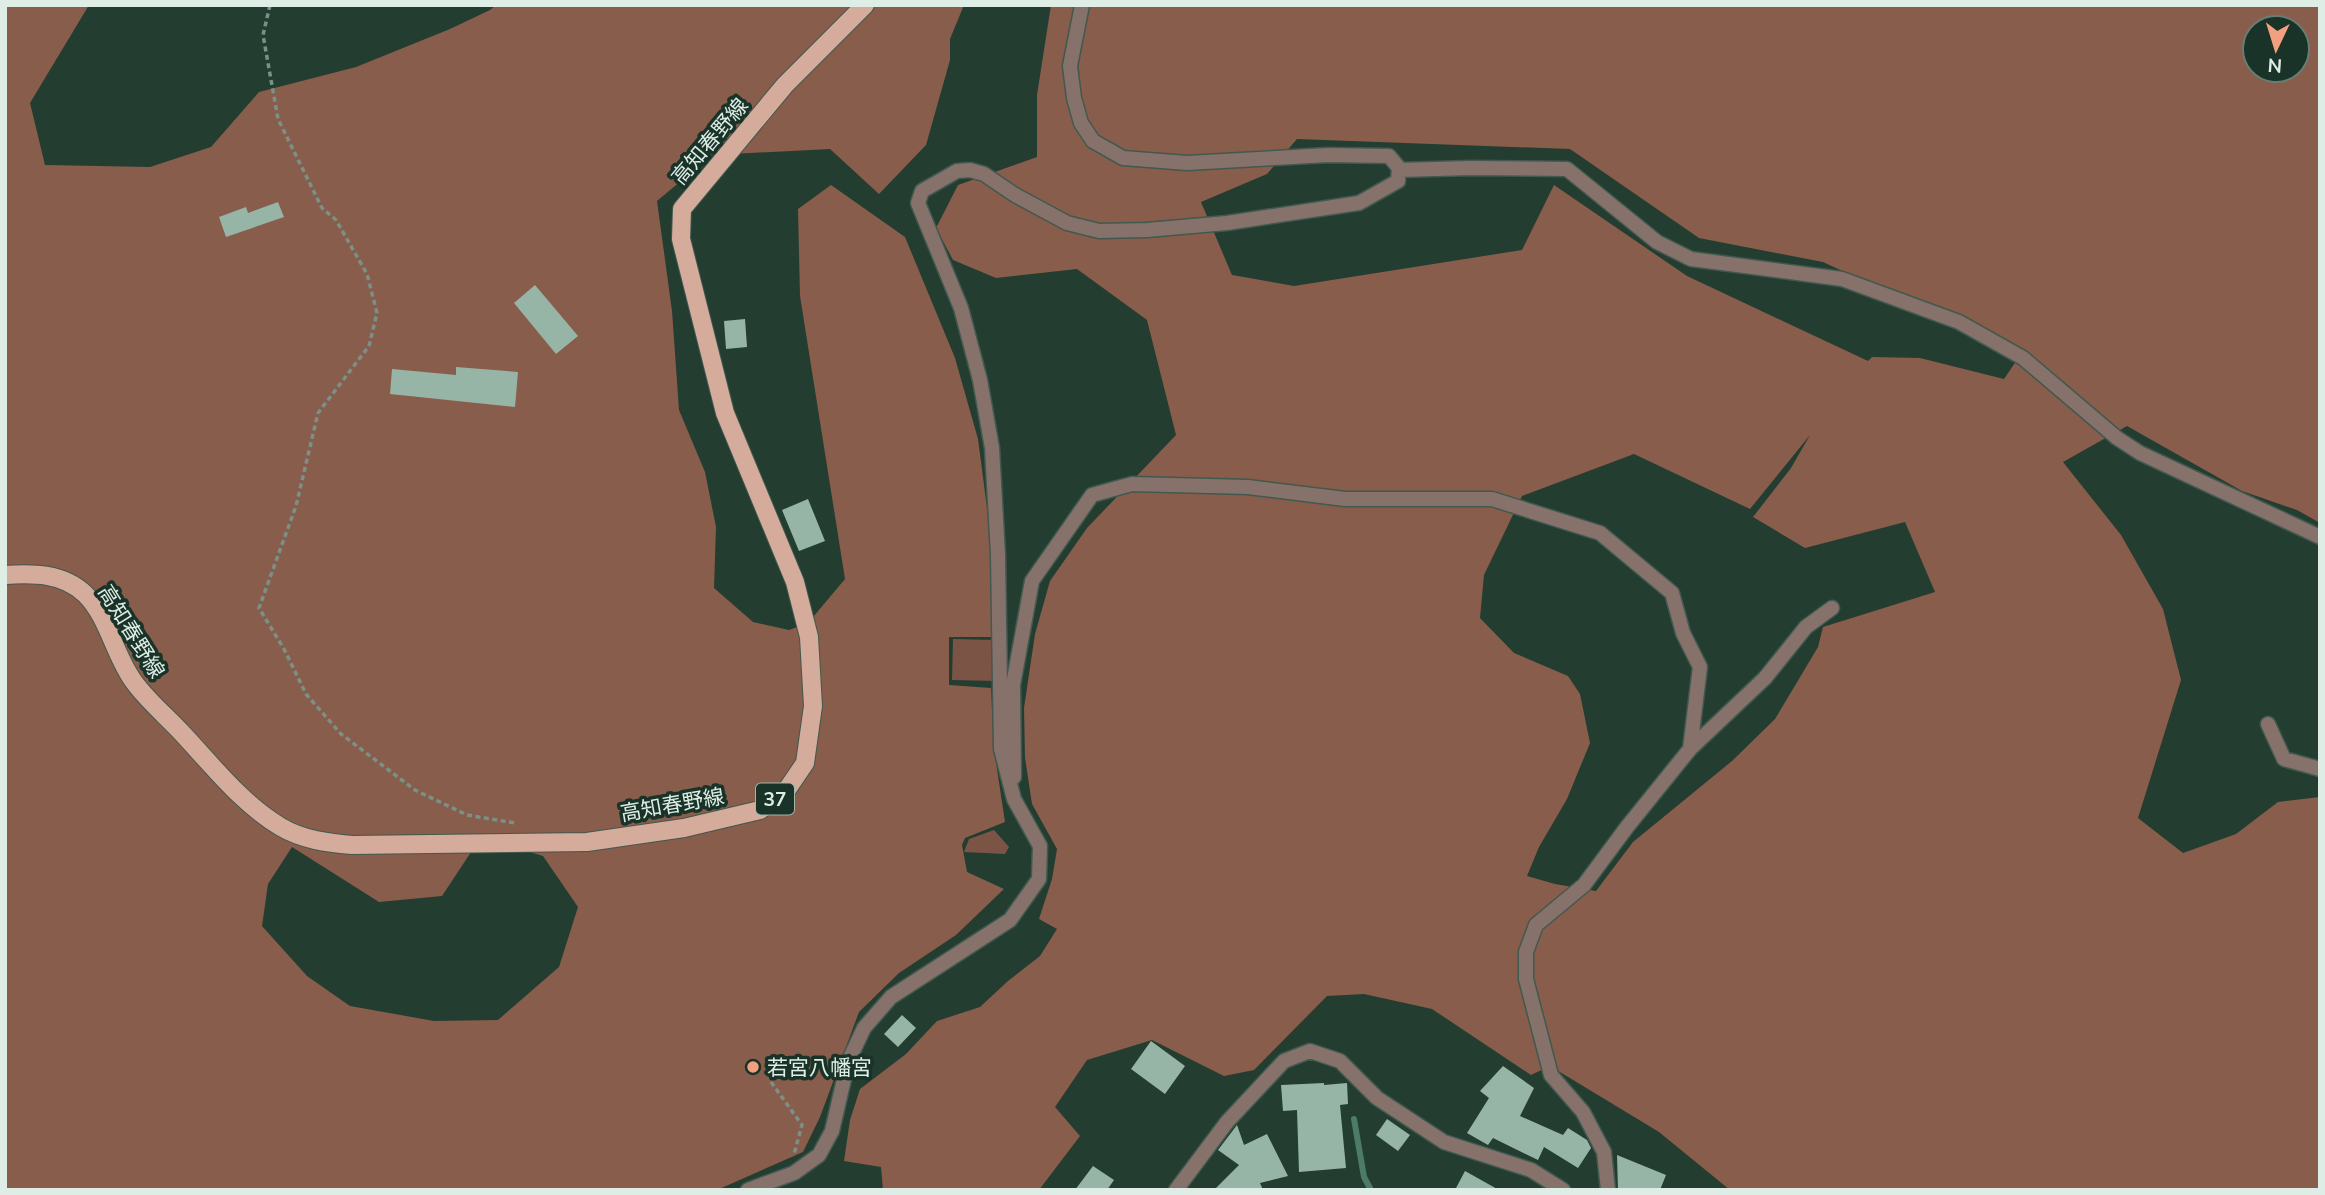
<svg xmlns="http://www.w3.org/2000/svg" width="2325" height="1195" font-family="Mulish,'Noto Sans JP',sans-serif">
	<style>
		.green { fill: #7b5445 }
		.forest { fill: #885d4c; fill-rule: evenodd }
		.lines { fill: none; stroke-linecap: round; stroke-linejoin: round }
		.stream { stroke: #4c7c67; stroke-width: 6 }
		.building { fill: #97b5a6 }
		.street-casing { stroke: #41594e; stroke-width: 17 }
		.primary-casing { stroke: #41594e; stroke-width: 20 }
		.path { stroke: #7b9086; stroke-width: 3.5; stroke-dasharray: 5 3.5; stroke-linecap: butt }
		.street { stroke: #86726a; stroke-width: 14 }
		.primary { stroke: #d5ac9c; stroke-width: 18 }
		.poi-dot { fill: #f2a07f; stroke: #193328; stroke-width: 2.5 }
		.labels { text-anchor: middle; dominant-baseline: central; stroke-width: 7; stroke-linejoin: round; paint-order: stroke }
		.shield { fill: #193328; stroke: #a3b5ac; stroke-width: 2 }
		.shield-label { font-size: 19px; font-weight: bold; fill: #deede5 }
		.street-label { font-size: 21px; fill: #deede5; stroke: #193328 }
		.poi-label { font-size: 21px; fill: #deede5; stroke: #193328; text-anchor: start }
	</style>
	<rect width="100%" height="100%" fill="#233d31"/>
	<path class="green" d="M 953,639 L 995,640 L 996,681 L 952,680 Z
		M 994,830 L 1009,847 L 1005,854 L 964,852 L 969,839 Z"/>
	<path class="forest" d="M 5,5 L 89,5 L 30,103 L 45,165 L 150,167 L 211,147 L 259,92 L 356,67 L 450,29 L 490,10 L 496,5 L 964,5 L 950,39 L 950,60 L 926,145 L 879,194 L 830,149 L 712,155 L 657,201 L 672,311 L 679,410 L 705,472 L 716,527 L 714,588 L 753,622 L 789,630 L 808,623 L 845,579 L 800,296 L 798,209 L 831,185 L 905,237 L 955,358 L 978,439 L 989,523 L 995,637 L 949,637 L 949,685 L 991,688 L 994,749 L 1005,822 L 965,838 L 962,845 L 967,872 L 1004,889 L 956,935 L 899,973 L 859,1012 L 820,1117 L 803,1152 L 717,1190 L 5,1190 ZM 481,837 L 543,856 L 578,907 L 559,967 L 498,1020 L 434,1021 L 350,1006 L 307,976 L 262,926 L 268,884 L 292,847 L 379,902 L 442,896 Z
		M 1051,5 L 2320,5 L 2320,523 L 2297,510 L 2242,491 L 2127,426 L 2063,462 L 2121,535 L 2163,609 L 2181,680 L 2138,818 L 2183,853 L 2236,834 L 2278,802 L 2320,797 L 2320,1190 L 1730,1190 L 1659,1132 L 1550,1066 L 1531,1075 L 1432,1009 L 1364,994 L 1327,996 L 1254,1070 L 1224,1076 L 1152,1040 L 1087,1060 L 1055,1107 L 1080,1136 L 1039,1190 L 883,1190 L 881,1167 L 844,1161 L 850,1120 L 860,1089 L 906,1054 L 937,1021 L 980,1007 L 1008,981 L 1040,956 L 1057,929 L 1039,919 L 1052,879 L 1057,849 L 1032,804 L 1025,758 L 1024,708 L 1035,634 L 1050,581 L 1087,528 L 1176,435 L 1147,320 L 1077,269 L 996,278 L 953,260 L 936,228 L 958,185 L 1037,157 L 1037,95 ZM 2255,28 L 2297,28 L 2297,70 L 2255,70 ZM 1297,139 L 1570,149 L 1699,238 L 1823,262 L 2021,354 L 2004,379 L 1920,358 L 1872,357 L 1868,361 L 1687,276 L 1554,185 L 1522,250 L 1294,286 L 1232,275 L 1201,202 L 1267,174 ZM 1810,435 L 1791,468 L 1753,517 L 1805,548 L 1905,522 L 1935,592 L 1823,627 L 1818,647 L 1775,719 L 1732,761 L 1633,842 L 1596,891 L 1555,884 L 1527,876 L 1539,847 L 1567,799 L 1590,743 L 1580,694 L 1568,676 L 1514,653 L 1480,618 L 1484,575 L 1522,496 L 1634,454 L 1750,509 Z"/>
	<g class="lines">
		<path class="stream" d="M 1354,1119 L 1364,1177 L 1371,1190"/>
	</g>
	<path class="building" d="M 278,202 L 284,217 L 226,237 L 219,217 L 246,207 L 248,213 Z
		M 535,285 L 578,336 L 556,354 L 514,303 Z
		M 745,319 L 747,347 L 726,349 L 724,321 Z
		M 456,367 L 518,372 L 515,407 L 390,394 L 392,369 L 456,375 Z
		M 808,499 L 825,541 L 799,551 L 782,510 Z
		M 902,1015 L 916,1028 L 898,1047 L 884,1034 Z
		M 1151,1041 L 1185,1066 L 1165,1094 L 1131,1069 Z
		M 1503,1066 L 1534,1088 L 1520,1116 L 1563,1135 L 1568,1128 L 1587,1140 L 1591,1148 L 1578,1168 L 1544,1147 L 1538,1160 L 1493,1138 L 1488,1145 L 1467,1133 L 1489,1098 L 1480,1091 Z
		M 1324,1083 L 1324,1085 L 1347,1083 L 1348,1104 L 1340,1105 L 1346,1168 L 1299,1172 L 1297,1110 L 1283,1111 L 1281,1085 Z
		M 1387,1119 L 1410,1135 L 1398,1151 L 1376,1135 Z
		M 1237,1125 L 1244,1145 L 1267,1134 L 1288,1176 L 1260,1183 L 1263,1190 L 1214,1190 L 1239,1165 L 1218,1150 Z
		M 1617,1155 L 1666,1175 L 1660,1190 L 1618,1190 Z
		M 1093,1166 L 1114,1180 L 1107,1190 L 1075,1190 Z
		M 1465,1171 L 1499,1190 L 1455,1190 Z"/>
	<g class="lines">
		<g class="street-casing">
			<path id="street" d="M 1399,170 L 1471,168 L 1567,169 L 1657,242 L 1691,259 L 1842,279 L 1959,322 L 2023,358 L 2117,438 L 2140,453 L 2320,537
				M 2268,724 L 2284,759 L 2320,769
				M 1690,749 L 1765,678 L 1806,627 L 1832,608
				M 1014,777 L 1013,685 L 1032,581 L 1092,495 L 1132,484 L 1248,487 L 1345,499 L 1492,499 L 1600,533 L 1672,593 L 1683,633 L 1700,667 L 1690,749 L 1627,827 L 1584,885 L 1536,925 L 1526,952 L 1526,979 L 1551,1075 L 1583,1112 L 1604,1152 L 1608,1190
				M 748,1190 L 794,1173 L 819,1155 L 832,1131 L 848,1062 L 864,1028 L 891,997 L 1010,920 L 1039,879 L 1040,846 L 1014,799 L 1001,749 L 998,555 L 992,448 L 980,380 L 961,308 L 918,203 L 922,191 L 957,171 L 970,170 L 984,174 L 1015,195 L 1067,223 L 1099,231 L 1147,230 L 1227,223 L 1359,203 L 1398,181 L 1399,168 L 1389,156 L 1328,155 L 1187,163 L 1123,158 L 1093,141 L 1081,123 L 1074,98 L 1070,66 L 1082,5
				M 1176,1190 L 1227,1122 L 1284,1061 L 1310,1051 L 1340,1061 L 1377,1098 L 1444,1142 L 1531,1170 L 1563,1190"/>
		</g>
		<g class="primary-casing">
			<path id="primary" d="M 5,575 C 33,573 63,573 85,594 C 109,618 114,655 134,682 C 147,700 166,716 181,732 C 212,765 242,804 281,827 C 303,840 328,843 352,845 L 587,842 L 684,828 L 760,810 L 786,791 L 805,763 L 813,706 L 809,637 L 795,582 L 725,413 L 681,239 L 682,209 L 785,85 L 865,5"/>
		</g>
		<path class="path" d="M 270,5 L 263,35 L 278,119 L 322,208 L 336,220 L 367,274 L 377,313 L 369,346 L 318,413 L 296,506 L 259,608 L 284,649 L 306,694 L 341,734 L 415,790 L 467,815 L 515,823
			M 771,1082 L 802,1125 L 794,1154"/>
		<use href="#street" class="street"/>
		<use href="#primary" class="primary"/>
	</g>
	<circle class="poi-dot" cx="753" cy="1067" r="7"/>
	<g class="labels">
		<rect class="shield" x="756" y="783.5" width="38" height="31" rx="5"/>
		<g class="shield-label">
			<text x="775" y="799">37</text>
		</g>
		<g class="street-label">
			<text transform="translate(709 141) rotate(-50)">高知春野線</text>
			<text transform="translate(132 631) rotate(58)">高知春野線</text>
			<text transform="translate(672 804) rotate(-10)">高知春野線</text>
		</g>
		<g class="poi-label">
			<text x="767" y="1067">若宮八幡宮</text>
		</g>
	</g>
	<rect width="2325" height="1195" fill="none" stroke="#deede5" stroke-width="14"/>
	<g transform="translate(2276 49) rotate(184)"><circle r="33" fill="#193328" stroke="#687d74" stroke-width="2"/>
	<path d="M0-5L12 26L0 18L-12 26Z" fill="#f2a07f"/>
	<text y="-10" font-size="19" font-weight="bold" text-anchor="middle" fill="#deede5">N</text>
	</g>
</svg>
